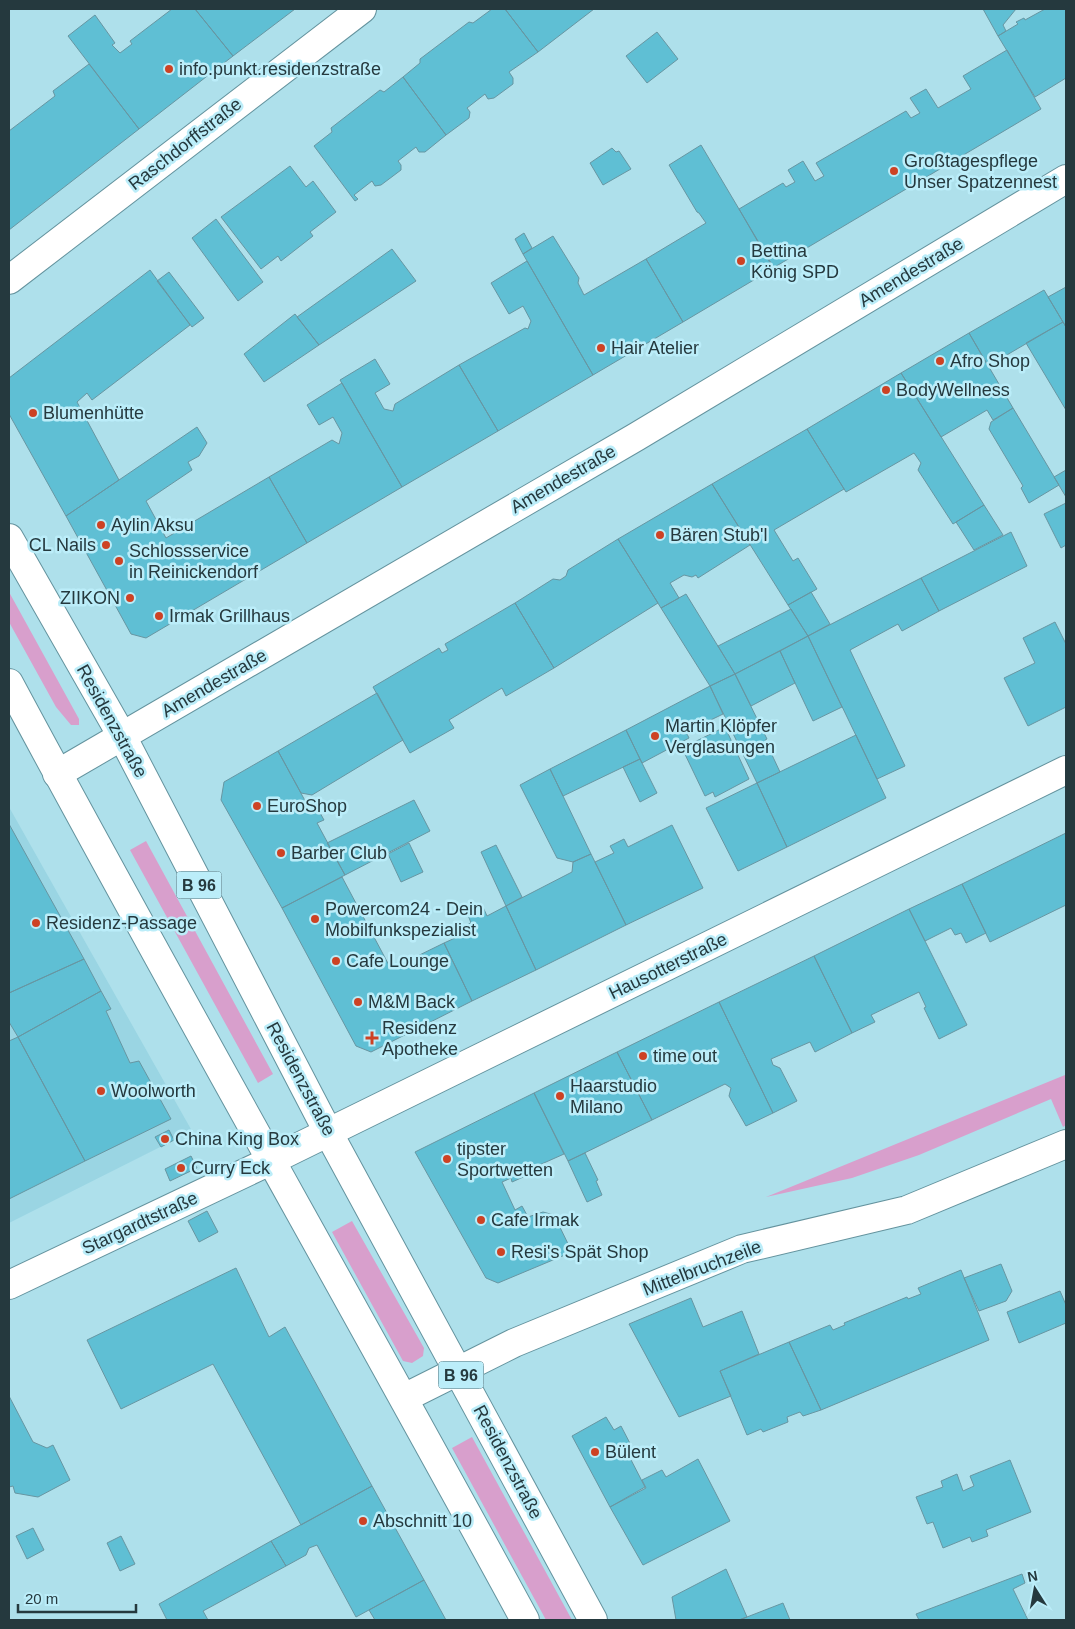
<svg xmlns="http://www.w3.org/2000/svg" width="1075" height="1629" font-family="Helvetica,sans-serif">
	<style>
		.built { fill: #9ad5e3 }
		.green { fill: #d89fcc }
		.building { fill: #5fbfd4; stroke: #6796a2 }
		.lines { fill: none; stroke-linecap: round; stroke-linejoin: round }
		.minor-casing { stroke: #64939e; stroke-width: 30 }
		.major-casing { stroke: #64939e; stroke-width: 30 }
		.minor { stroke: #fff; stroke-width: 28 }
		.major { stroke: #fff; stroke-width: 28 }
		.poi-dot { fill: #cd4224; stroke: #bbedf9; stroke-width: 2 }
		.labels { text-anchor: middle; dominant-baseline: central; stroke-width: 5; stroke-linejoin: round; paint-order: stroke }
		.shield { fill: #bbedf9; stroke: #526f76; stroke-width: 1 }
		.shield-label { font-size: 16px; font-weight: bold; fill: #25393e }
		.poi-label { font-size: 18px; fill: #25393e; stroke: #bbedf9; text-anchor: start }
		.street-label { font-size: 18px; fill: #25393e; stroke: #bbedf9 }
	</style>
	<rect width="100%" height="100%" fill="#aee0eb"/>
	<path class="built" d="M 9,807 L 192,1131 L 9,1223 Z"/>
	<path class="green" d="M 9,592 L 79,719 L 79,725 L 71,725 L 56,707 L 9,622 Z
		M 146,841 L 273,1074 L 258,1083 L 130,850 Z
		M 1065,1075 L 1066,1125 L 1063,1127 L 1051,1099 L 919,1155 L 852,1178 L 766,1197 Z
		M 352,1221 L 424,1348 L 423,1356 L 412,1363 L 403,1361 L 332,1232 Z
		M 472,1437 L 572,1620 L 546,1620 L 452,1448 Z"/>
	<path class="building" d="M 172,9 L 195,9 L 233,56 L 139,129 L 68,36 L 95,15 L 115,43 L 112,45 L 120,53 L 132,44 L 130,41 Z
		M 195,9 L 295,9 L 233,56 Z
		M 492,9 L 505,9 L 538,52 L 509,72 L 513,78 L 513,84 L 494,98 L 488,99 L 485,94 L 467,108 L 470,112 L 469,118 L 446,135 L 403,77 L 420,63 L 420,59 L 469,22 L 473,23 Z
		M 505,9 L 594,9 L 538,52 Z
		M 983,9 L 1016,9 L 1003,25 L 1006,31 L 998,36 Z
		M 1045,9 L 1066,9 L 1066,78 L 1035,97 L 998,36 L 1018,24 L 1016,22 L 1024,18 L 1025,20 Z
		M 657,32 L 678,59 L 647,83 L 626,56 Z
		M 1007,50 L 1041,109 L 773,268 L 739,209 L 783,183 L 786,187 L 795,182 L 788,170 L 803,161 L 815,181 L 824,176 L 816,163 L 906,111 L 911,118 L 920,113 L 910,98 L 926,89 L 938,108 L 971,89 L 963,76 Z
		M 89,64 L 139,129 L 9,230 L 9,131 L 55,96 L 53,91 Z
		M 403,77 L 446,135 L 425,152 L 419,152 L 416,147 L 398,161 L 401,165 L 401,170 L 381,185 L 375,186 L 372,181 L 354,195 L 358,199 L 355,201 L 314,146 L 332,132 L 331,128 L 380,90 L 384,92 Z
		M 701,145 L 774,268 L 683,322 L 646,259 L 706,223 L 699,213 L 697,212 L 669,165 Z
		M 612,148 L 616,152 L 619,151 L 631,169 L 603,185 L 590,163 Z
		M 290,166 L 306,187 L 313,181 L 336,212 L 310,232 L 313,236 L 281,261 L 278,256 L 261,269 L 221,217 Z
		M 216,219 L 263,282 L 238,301 L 192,238 Z
		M 524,233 L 532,248 L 523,254 L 515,239 Z
		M 553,236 L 579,278 L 578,283 L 584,295 L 646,259 L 683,322 L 593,375 L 523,254 Z
		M 392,249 L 416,281 L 319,345 L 297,317 Z
		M 527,261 L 593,375 L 498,431 L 459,365 L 525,328 L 528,329 L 531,321 L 523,306 L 509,314 L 491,283 Z
		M 150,270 L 190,325 L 92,400 L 87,393 L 77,402 L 119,480 L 66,516 L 9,414 L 9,378 Z
		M 169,272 L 204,318 L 192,327 L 157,281 Z
		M 1066,287 L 1066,327 L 1048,297 Z
		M 1044,290 L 1063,322 L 988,366 L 969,333 Z
		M 295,314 L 319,345 L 264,382 L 244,354 Z
		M 1063,322 L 1066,327 L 1066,410 L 1026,343 Z
		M 969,333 L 1013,408 L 993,420 L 987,410 L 941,437 L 901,373 Z
		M 375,359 L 390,384 L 375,393 L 384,409 L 393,411 L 395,404 L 459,365 L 498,431 L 402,487 L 340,380 Z
		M 901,373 L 984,505 L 953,524 L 918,470 L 921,463 L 914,453 L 846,492 L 807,429 Z
		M 342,383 L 402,487 L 307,543 L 269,477 L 332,440 L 339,444 L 342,433 L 333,417 L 319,425 L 307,405 Z
		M 1013,408 L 1059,485 L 1029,503 L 1021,488 L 1023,486 L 989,429 L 991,422 Z
		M 197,427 L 207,443 L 199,456 L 188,462 L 192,470 L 146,501 L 166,538 L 269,477 L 307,543 L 146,638 L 131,634 L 66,516 Z
		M 807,429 L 844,489 L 774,530 L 793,561 L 798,558 L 817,589 L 788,605 L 712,484 Z
		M 1066,470 L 1066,497 L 1054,477 Z
		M 712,484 L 750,545 L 698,578 L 696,575 L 692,577 L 684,575 L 670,583 L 679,598 L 661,608 L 618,539 Z
		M 1066,503 L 1066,545 L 1061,548 L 1044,514 Z
		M 984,505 L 1003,535 L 974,550 L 956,522 Z
		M 1011,532 L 1027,566 L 939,611 L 921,578 Z
		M 618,539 L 658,603 L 554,668 L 515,603 L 553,579 L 560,580 L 566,576 L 568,570 Z
		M 921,578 L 939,611 L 902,631 L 898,624 L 850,650 L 905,766 L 877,779 L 808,636 Z
		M 811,592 L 830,624 L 808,636 L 788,605 Z
		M 686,594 L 735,674 L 710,686 L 661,608 Z
		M 515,603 L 554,668 L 506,696 L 502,688 L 449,720 L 454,728 L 410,753 L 373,687 L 439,648 L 442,653 L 448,650 L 445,644 Z
		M 791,609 L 808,636 L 735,674 L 718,646 Z
		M 1055,622 L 1066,644 L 1066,707 L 1028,726 L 1004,678 L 1035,663 L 1023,638 Z
		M 808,636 L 842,707 L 813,721 L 780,651 Z
		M 780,651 L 795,683 L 751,706 L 735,674 Z
		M 735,674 L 767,739 L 765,740 L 780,772 L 757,783 L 710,686 Z
		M 710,686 L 723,714 L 686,732 L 689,738 L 642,763 L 626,730 Z
		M 377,693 L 403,740 L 312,795 L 301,793 L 278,751 Z
		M 725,727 L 749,779 L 715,797 L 713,792 L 705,796 L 682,748 Z
		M 626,730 L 640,759 L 563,796 L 550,769 Z
		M 856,735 L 886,798 L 787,847 L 757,783 Z
		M 278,751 L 309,808 L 315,804 L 324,820 L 317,823 L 345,875 L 282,908 L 221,800 L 224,782 Z
		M 640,759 L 657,793 L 640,802 L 623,767 Z
		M 550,769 L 591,854 L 573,862 L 557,858 L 520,785 Z
		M 757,783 L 787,847 L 738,871 L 706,808 Z
		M 414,800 L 430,831 L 345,875 L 327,843 Z
		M 9,824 L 84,959 L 9,993 Z
		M 672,825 L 703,888 L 626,925 L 595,862 L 614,853 L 610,846 L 624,839 L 628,847 Z
		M 1066,833 L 1066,905 L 990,942 L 962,884 Z
		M 409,843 L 423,872 L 401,882 L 388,854 Z
		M 496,845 L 522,897 L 506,906 L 481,852 Z
		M 591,854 L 626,925 L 536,970 L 506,906 L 572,872 L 573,862 Z
		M 342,877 L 391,969 L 444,943 L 472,1001 L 371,1052 L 356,1046 L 282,908 Z
		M 962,884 L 986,933 L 966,943 L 961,933 L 955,935 L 951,928 L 925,941 L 909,909 Z
		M 506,906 L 536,970 L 472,1001 L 444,943 L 455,938 L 452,932 L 471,923 L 468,915 L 483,907 L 487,916 Z
		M 909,909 L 967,1025 L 939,1039 L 924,1008 L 926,1007 L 919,992 L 871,1015 L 875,1022 L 852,1033 L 814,956 Z
		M 814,956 L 852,1033 L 815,1052 L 810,1042 L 771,1059 L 773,1065 L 780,1068 L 797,1101 L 773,1113 L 719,1002 Z
		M 84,959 L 101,991 L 18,1037 L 9,1022 L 9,993 Z
		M 101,991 L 111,1009 L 106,1011 L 130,1063 L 139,1061 L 171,1119 L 85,1161 L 18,1037 Z
		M 719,1002 L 773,1113 L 746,1126 L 729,1096 L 731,1088 L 725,1084 L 652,1120 L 617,1052 Z
		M 18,1037 L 85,1161 L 9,1199 L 9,1041 Z
		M 617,1052 L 652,1120 L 568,1161 L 534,1093 Z
		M 534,1093 L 564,1154 L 528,1170 L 530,1174 L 512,1182 L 511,1178 L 502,1182 L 515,1210 L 522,1206 L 528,1217 L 543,1212 L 554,1215 L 572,1252 L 498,1283 L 486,1278 L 415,1152 Z
		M 169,1130 L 174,1140 L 161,1147 L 155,1137 Z
		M 585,1153 L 598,1180 L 596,1181 L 602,1195 L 587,1202 L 568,1161 Z
		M 191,1156 L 197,1168 L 170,1181 L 165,1169 Z
		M 207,1211 L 218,1232 L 199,1242 L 188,1221 Z
		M 1001,1264 L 1012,1291 L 1006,1301 L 979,1311 L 964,1278 Z
		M 236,1268 L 269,1337 L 285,1327 L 372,1486 L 301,1525 L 213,1364 L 121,1409 L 87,1340 Z
		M 961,1270 L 989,1340 L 821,1410 L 789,1342 L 830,1325 L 833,1330 L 845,1325 L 844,1323 L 907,1297 L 908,1299 L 921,1294 L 918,1288 Z
		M 1060,1291 L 1066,1305 L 1066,1323 L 1019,1343 L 1007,1312 Z
		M 691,1298 L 703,1327 L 742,1311 L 759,1354 L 720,1371 L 731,1396 L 679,1417 L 629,1324 Z
		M 789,1342 L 821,1410 L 803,1416 L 800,1412 L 787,1417 L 788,1422 L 763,1432 L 761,1429 L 747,1435 L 720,1371 Z
		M 9,1396 L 33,1442 L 47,1448 L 53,1445 L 70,1480 L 38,1497 L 15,1493 L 13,1486 L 9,1487 Z
		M 606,1417 L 614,1430 L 621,1426 L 634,1451 L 628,1454 L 645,1487 L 610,1507 L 572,1436 Z
		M 698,1459 L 730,1521 L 643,1565 L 610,1507 L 646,1488 L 642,1480 L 662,1470 L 666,1477 Z
		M 1010,1460 L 1031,1512 L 986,1530 L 988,1536 L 972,1542 L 970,1537 L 943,1548 L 933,1522 L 927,1524 L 916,1497 L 943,1487 L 941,1481 L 957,1474 L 963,1491 L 974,1486 L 970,1476 Z
		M 372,1486 L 424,1580 L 356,1617 L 317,1545 L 309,1548 L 306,1555 L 286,1566 L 271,1541 Z
		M 33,1528 L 44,1550 L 27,1559 L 16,1536 Z
		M 121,1536 L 135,1564 L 120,1571 L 107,1543 Z
		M 271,1541 L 286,1566 L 203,1611 L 208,1620 L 167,1620 L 159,1604 Z
		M 726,1569 L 747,1617 L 739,1620 L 676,1620 L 672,1597 Z
		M 1022,1574 L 1025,1583 L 1013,1589 L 1028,1620 L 919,1620 L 916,1614 Z
		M 424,1580 L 446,1620 L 375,1620 L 369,1610 Z
		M 783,1603 L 790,1620 L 739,1620 L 747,1617 Z"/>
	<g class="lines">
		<g class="minor-casing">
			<path id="minor" d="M 9,280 L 362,9
				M 57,774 L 636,437 L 1066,179
				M 9,1285 L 270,1161 L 1066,770
				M 404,1398 L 514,1343 L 742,1249 L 907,1210 L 1066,1144"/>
		</g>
		<g class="major-casing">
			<path id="major" d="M 9,538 L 122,736 L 328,1132 L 593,1620
				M 9,683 C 177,997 355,1307 525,1620"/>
		</g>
		<use href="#minor" class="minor"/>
		<use href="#major" class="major"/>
	</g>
	<g class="poi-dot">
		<circle cx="169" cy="69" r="5"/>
		<circle cx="894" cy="171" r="5"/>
		<circle cx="741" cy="261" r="5"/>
		<circle cx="601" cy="348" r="5"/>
		<circle cx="940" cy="361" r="5"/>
		<circle cx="886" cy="390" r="5"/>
		<circle cx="33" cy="413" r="5"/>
		<circle cx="101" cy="525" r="5"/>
		<circle cx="660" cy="535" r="5"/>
		<circle cx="106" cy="545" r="5"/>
		<circle cx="119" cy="561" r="5"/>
		<circle cx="130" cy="598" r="5"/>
		<circle cx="159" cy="616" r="5"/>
		<circle cx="655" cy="736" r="5"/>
		<circle cx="257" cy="806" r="5"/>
		<circle cx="281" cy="853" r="5"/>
		<circle cx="315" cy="919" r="5"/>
		<circle cx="36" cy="923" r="5"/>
		<circle cx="336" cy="961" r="5"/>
		<circle cx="358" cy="1002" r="5"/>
		<path d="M369.5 1030.5h5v5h5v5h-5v5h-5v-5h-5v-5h5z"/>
		<circle cx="643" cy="1056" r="5"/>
		<circle cx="101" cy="1091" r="5"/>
		<circle cx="560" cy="1096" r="5"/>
		<circle cx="165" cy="1139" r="5"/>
		<circle cx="447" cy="1159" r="5"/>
		<circle cx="181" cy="1168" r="5"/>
		<circle cx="481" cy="1220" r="5"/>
		<circle cx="501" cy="1252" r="5"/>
		<circle cx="595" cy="1452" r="5"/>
		<circle cx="363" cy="1521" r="5"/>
	</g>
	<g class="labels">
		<g class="shield">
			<rect x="176.5" y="871.5" width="45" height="27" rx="4"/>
			<rect x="438.5" y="1361.5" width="45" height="27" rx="4"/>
		</g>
		<g class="shield-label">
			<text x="199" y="885">B 96</text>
			<text x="461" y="1375">B 96</text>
		</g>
		<g class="poi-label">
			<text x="179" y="69">info.punkt.residenzstraße</text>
			<text x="904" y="161">Großtagespflege<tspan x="904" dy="21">Unser Spatzennest</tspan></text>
			<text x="751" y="251">Bettina<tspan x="751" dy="21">König SPD</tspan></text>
			<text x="611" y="348">Hair Atelier</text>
			<text x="950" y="361">Afro Shop</text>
			<text x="896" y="390">BodyWellness</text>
			<text x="43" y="413">Blumenhütte</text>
			<text x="111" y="525">Aylin Aksu</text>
			<text x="670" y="535">Bären Stub'l</text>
			<text x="96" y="545" text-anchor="end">CL Nails</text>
			<text x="129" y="551">Schlossservice<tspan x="129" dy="21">in Reinickendorf</tspan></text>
			<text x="120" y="598" text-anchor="end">ZIIKON</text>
			<text x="169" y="616">Irmak Grillhaus</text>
			<text x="665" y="726">Martin Klöpfer<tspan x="665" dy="21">Verglasungen</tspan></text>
			<text x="267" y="806">EuroShop</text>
			<text x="291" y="853">Barber Club</text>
			<text x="325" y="909">Powercom24 - Dein<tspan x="325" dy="21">Mobilfunkspezialist</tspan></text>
			<text x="46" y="923">Residenz-Passage</text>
			<text x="346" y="961">Cafe Lounge</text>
			<text x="368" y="1002">M&amp;M Back</text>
			<text x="382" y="1028">Residenz<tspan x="382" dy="21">Apotheke</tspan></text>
			<text x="653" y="1056">time out</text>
			<text x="570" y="1086">Haarstudio<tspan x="570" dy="21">Milano</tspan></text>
			<text x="111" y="1091">Woolworth</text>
			<text x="175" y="1139">China King Box</text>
			<text x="457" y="1149">tipster<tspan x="457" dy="21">Sportwetten</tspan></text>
			<text x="191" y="1168">Curry Eck</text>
			<text x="491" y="1220">Cafe Irmak</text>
			<text x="511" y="1252">Resi's Spät Shop</text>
			<text x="605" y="1452">Bülent</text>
			<text x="373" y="1521">Abschnitt 10</text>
		</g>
		<g class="street-label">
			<text transform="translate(185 144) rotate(-38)">Raschdorffstraße</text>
			<text transform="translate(911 272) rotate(-31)">Amendestraße</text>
			<text transform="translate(563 479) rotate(-30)">Amendestraße</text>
			<text transform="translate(214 683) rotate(-30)">Amendestraße</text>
			<text transform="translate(112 721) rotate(61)">Residenzstraße</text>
			<text transform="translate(668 966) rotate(-26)">Hausotterstraße</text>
			<text transform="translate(301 1079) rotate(62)">Residenzstraße</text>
			<text transform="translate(140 1223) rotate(-25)">Stargardtstraße</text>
			<text transform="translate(702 1268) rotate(-21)">Mittelbruchzeile</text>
			<text transform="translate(508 1462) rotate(62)">Residenzstraße</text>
		</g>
	</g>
	<rect width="1075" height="1629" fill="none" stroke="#25393e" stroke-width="20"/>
	<g transform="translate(1035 1589) rotate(349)" stroke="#bbedf9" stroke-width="4" paint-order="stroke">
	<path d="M0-4L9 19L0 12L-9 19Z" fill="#25393e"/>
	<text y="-8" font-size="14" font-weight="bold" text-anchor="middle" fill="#25393e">N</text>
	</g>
	<path d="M18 1604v8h118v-8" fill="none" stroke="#25393e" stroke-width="2.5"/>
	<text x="25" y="1604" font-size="15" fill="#25393e" stroke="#bbedf9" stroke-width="4" paint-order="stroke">20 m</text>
</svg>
